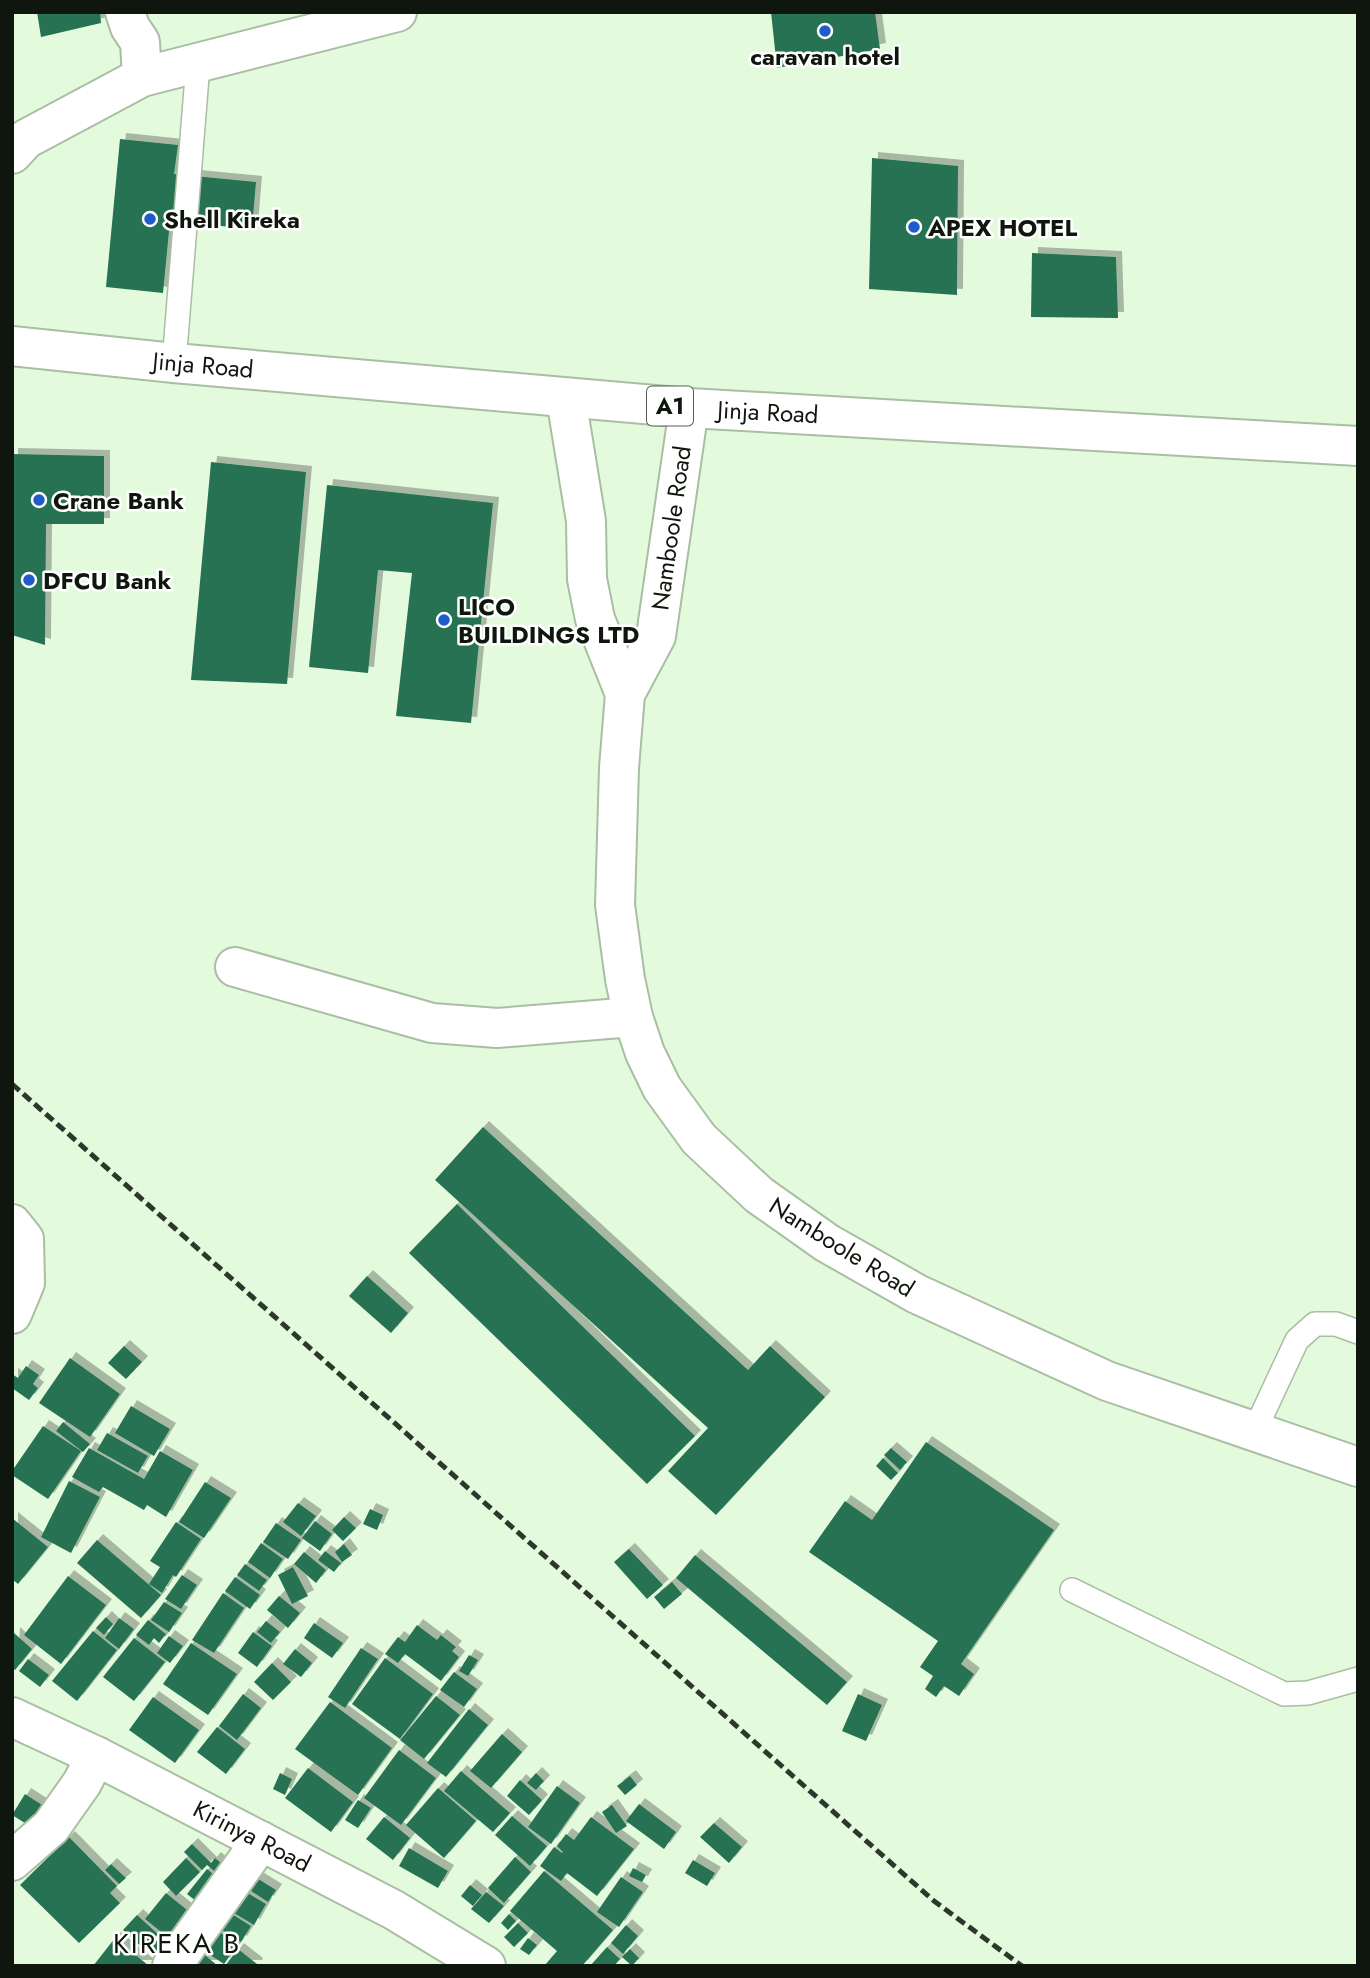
<svg xmlns="http://www.w3.org/2000/svg" width="1370" height="1978" font-family="Jost,sans-serif">
	<style>
		.building { fill: #257252; filter: url(#shadow) }
		.lines { fill: none; stroke-linecap: round; stroke-linejoin: round }
		.lane-casing { stroke: #a9bea3; stroke-width: 26 }
		.street-casing { stroke: #a9bea3; stroke-width: 42 }
		.secondary-casing { stroke: #a9bea3; stroke-width: 42 }
		.highway-casing { stroke: #a9bea3; stroke-width: 42 }
		.lane { stroke: #fff; stroke-width: 23 }
		.street { stroke: #fff; stroke-width: 38 }
		.secondary { stroke: #fff; stroke-width: 38 }
		.highway { stroke: #fff; stroke-width: 38 }
		.rail { stroke: #2e372b; stroke-width: 5; stroke-dasharray: 10 5; stroke-linecap: butt }
		.poi-dot { fill: #205cc9; stroke: #fff; stroke-width: 2.5 }
		.labels { text-anchor: middle; dominant-baseline: central; stroke-width: 5; stroke-linejoin: round; paint-order: stroke }
		.shield { fill: #fff; stroke: #575c56; stroke-width: 2 }
		.shield-label { font-size: 23px; font-weight: bold; fill: #0f160d }
		.poi-label { font-size: 24px; font-weight: bold; fill: #0f160d; stroke: #fff; text-anchor: start }
		.street-label { font-size: 24px; fill: #0f160d; stroke: #fff }
		.quarter-label { font-size: 28px; letter-spacing: 2px; fill: #0f160d; stroke: #fff }
	</style>
	<defs>
		<filter id="shadow"><feDropShadow dx="6" dy="-6" stdDeviation="0" flood-color="#0004"/></filter>
	</defs>
	<rect width="100%" height="100%" fill="#e4fadd"/>
	<path class="building" d="M 37,12 L 100,12 L 101,23 L 41,37 Z
		M 771,12 L 875,12 L 880,49 L 777,68 Z
		M 120,139 L 178,145 L 174,174 L 256,182 L 252,229 L 170,221 L 163,293 L 106,287 Z
		M 872,158 L 958,166 L 957,295 L 869,289 Z
		M 1032,253 L 1116,257 L 1118,318 L 1031,317 Z
		M 12,454 L 104,456 L 104,524 L 46,524 L 45,645 L 12,635 Z
		M 211,462 L 306,472 L 287,684 L 191,680 Z
		M 327,485 L 493,503 L 471,723 L 396,716 L 412,573 L 378,570 L 368,673 L 309,667 Z
		M 483,1127 L 748,1370 L 770,1346 L 825,1397 L 716,1515 L 668,1471 L 708,1428 L 435,1180 Z
		M 457,1204 L 695,1436 L 647,1484 L 409,1253 Z
		M 367,1276 L 408,1313 L 391,1333 L 349,1296 Z
		M 124,1346 L 142,1362 L 126,1379 L 108,1363 Z
		M 70,1358 L 120,1394 L 90,1437 L 39,1403 Z
		M 26,1366 L 39,1375 L 33,1384 L 38,1388 L 29,1400 L 12,1388 L 12,1374 L 18,1378 Z
		M 131,1406 L 170,1429 L 154,1456 L 115,1433 Z
		M 63,1422 L 90,1444 L 83,1452 L 56,1431 Z
		M 43,1426 L 81,1451 L 48,1499 L 12,1475 L 12,1471 Z
		M 107,1433 L 148,1456 L 138,1473 L 97,1450 Z
		M 926,1442 L 1054,1530 L 961,1664 L 974,1674 L 959,1696 L 944,1686 L 936,1697 L 925,1689 L 933,1676 L 920,1667 L 938,1641 L 809,1552 L 845,1501 L 872,1520 Z
		M 89,1448 L 144,1479 L 160,1451 L 193,1470 L 166,1517 L 147,1505 L 144,1510 L 103,1487 L 99,1492 L 72,1477 Z
		M 891,1448 L 907,1462 L 900,1470 L 884,1455 Z
		M 883,1458 L 898,1473 L 891,1480 L 876,1466 Z
		M 69,1481 L 100,1497 L 71,1553 L 41,1537 Z
		M 205,1482 L 231,1498 L 204,1538 L 179,1522 Z
		M 298,1503 L 316,1516 L 301,1536 L 283,1522 Z
		M 370,1509 L 383,1515 L 377,1530 L 363,1524 Z
		M 344,1517 L 356,1528 L 343,1541 L 332,1530 Z
		M 12,1518 L 48,1547 L 18,1584 L 12,1579 Z
		M 315,1521 L 332,1534 L 320,1551 L 302,1538 Z
		M 176,1522 L 201,1539 L 176,1577 L 173,1575 L 162,1593 L 149,1584 L 160,1567 L 150,1561 Z
		M 276,1523 L 301,1540 L 288,1559 L 263,1542 Z
		M 97,1540 L 161,1595 L 141,1618 L 77,1563 Z
		M 261,1543 L 283,1559 L 270,1578 L 248,1562 Z
		M 344,1544 L 352,1555 L 342,1562 L 335,1552 Z
		M 629,1549 L 663,1585 L 647,1599 L 614,1562 Z
		M 325,1551 L 341,1563 L 334,1572 L 318,1560 Z
		M 304,1552 L 326,1570 L 316,1583 L 294,1564 Z
		M 695,1555 L 847,1682 L 827,1705 L 676,1578 Z
		M 245,1564 L 267,1580 L 259,1591 L 237,1575 Z
		M 293,1567 L 308,1596 L 292,1604 L 278,1575 Z
		M 182,1575 L 197,1585 L 181,1609 L 165,1599 Z
		M 68,1576 L 106,1605 L 61,1664 L 24,1635 Z
		M 235,1577 L 260,1595 L 250,1609 L 225,1591 Z
		M 672,1582 L 682,1594 L 664,1609 L 654,1597 Z
		M 223,1593 L 244,1608 L 214,1653 L 192,1640 Z
		M 279,1596 L 300,1613 L 288,1628 L 267,1610 Z
		M 164,1602 L 182,1613 L 169,1632 L 151,1620 Z
		M 106,1617 L 113,1624 L 104,1635 L 96,1628 Z
		M 119,1618 L 134,1629 L 119,1649 L 105,1638 Z
		M 148,1620 L 166,1634 L 159,1643 L 154,1638 L 149,1645 L 136,1635 Z
		M 266,1621 L 280,1632 L 271,1643 L 257,1632 Z
		M 314,1623 L 343,1643 L 332,1658 L 304,1638 Z
		M 417,1625 L 437,1640 L 441,1635 L 456,1647 L 452,1651 L 459,1657 L 441,1681 L 405,1654 L 398,1663 L 385,1654 L 398,1637 L 405,1642 Z
		M 93,1631 L 117,1650 L 77,1701 L 52,1681 Z
		M 253,1632 L 272,1646 L 257,1667 L 238,1653 Z
		M 14,1633 L 32,1649 L 15,1670 L 12,1668 Z
		M 169,1636 L 183,1646 L 170,1663 L 157,1653 Z
		M 134,1638 L 165,1662 L 134,1701 L 103,1677 Z
		M 191,1643 L 237,1674 L 208,1715 L 163,1684 Z
		M 361,1648 L 378,1659 L 345,1708 L 328,1697 Z
		M 295,1649 L 312,1663 L 301,1677 L 283,1664 Z
		M 469,1655 L 478,1660 L 468,1676 L 459,1671 Z
		M 385,1658 L 433,1694 L 400,1739 L 352,1704 Z
		M 28,1659 L 49,1675 L 40,1687 L 19,1671 Z
		M 272,1663 L 291,1682 L 273,1700 L 254,1682 Z
		M 454,1672 L 477,1689 L 464,1707 L 440,1690 Z
		M 243,1694 L 261,1708 L 237,1740 L 219,1726 Z
		M 858,1694 L 882,1705 L 866,1741 L 842,1731 Z
		M 436,1696 L 460,1715 L 424,1759 L 400,1740 Z
		M 153,1697 L 199,1730 L 175,1763 L 129,1730 Z
		M 330,1702 L 392,1748 L 358,1795 L 295,1749 Z
		M 469,1709 L 488,1725 L 446,1777 L 427,1763 Z
		M 217,1727 L 245,1749 L 226,1774 L 197,1752 Z
		M 502,1734 L 522,1752 L 491,1788 L 470,1771 Z
		M 399,1750 L 436,1778 L 401,1825 L 364,1798 Z
		M 308,1768 L 353,1802 L 331,1832 L 285,1798 Z
		M 461,1771 L 510,1813 L 493,1832 L 444,1791 Z
		M 280,1773 L 292,1779 L 285,1795 L 273,1789 Z
		M 536,1773 L 544,1781 L 536,1790 L 527,1783 Z
		M 630,1776 L 637,1785 L 625,1795 L 617,1786 Z
		M 520,1780 L 542,1800 L 529,1815 L 507,1796 Z
		M 557,1786 L 580,1803 L 551,1844 L 528,1827 Z
		M 438,1788 L 476,1821 L 444,1858 L 406,1825 Z
		M 25,1794 L 50,1810 L 38,1831 L 12,1815 Z
		M 358,1800 L 371,1808 L 358,1828 L 345,1820 Z
		M 639,1804 L 676,1832 L 664,1849 L 626,1821 Z
		M 612,1805 L 627,1826 L 616,1833 L 602,1812 Z
		M 512,1816 L 547,1846 L 530,1866 L 495,1835 Z
		M 384,1817 L 410,1838 L 393,1860 L 366,1839 Z
		M 591,1817 L 634,1849 L 597,1896 L 567,1873 L 561,1881 L 540,1866 L 554,1847 L 562,1853 L 563,1852 L 557,1846 L 566,1834 L 574,1840 Z
		M 714,1823 L 742,1847 L 729,1863 L 700,1837 Z
		M 69,1837 L 117,1886 L 110,1893 L 120,1903 L 79,1943 L 20,1885 Z
		M 192,1844 L 211,1863 L 215,1858 L 232,1872 L 225,1880 L 207,1865 L 202,1870 L 184,1852 Z
		M 409,1848 L 448,1871 L 438,1888 L 399,1866 Z
		M 515,1857 L 531,1872 L 504,1903 L 488,1888 Z
		M 186,1858 L 200,1872 L 176,1896 L 163,1882 Z
		M 693,1860 L 715,1873 L 707,1886 L 685,1873 Z
		M 111,1864 L 126,1878 L 119,1884 L 105,1870 Z
		M 633,1868 L 646,1875 L 642,1882 L 629,1876 Z
		M 207,1869 L 225,1884 L 206,1909 L 187,1894 Z
		M 544,1871 L 613,1930 L 582,1966 L 547,1966 L 545,1965 L 557,1951 L 510,1911 Z
		M 252,1875 L 276,1890 L 268,1902 L 245,1887 Z
		M 621,1877 L 643,1892 L 619,1927 L 597,1912 Z
		M 470,1885 L 482,1895 L 473,1906 L 461,1896 Z
		M 241,1889 L 266,1904 L 254,1925 L 229,1910 Z
		M 486,1892 L 504,1906 L 489,1923 L 471,1909 Z
		M 166,1893 L 197,1918 L 176,1944 L 145,1919 Z
		M 227,1911 L 251,1926 L 241,1942 L 217,1927 Z
		M 509,1914 L 516,1921 L 508,1930 L 501,1923 Z
		M 137,1915 L 158,1934 L 144,1949 L 123,1930 Z
		M 518,1923 L 528,1933 L 514,1947 L 504,1937 Z
		M 626,1925 L 638,1936 L 623,1954 L 611,1943 Z
		M 215,1929 L 238,1944 L 224,1964 L 201,1949 Z
		M 115,1938 L 149,1966 L 93,1966 Z
		M 528,1938 L 537,1945 L 529,1955 L 520,1949 Z
		M 157,1940 L 166,1948 L 158,1957 L 149,1949 Z
		M 607,1947 L 620,1959 L 614,1966 L 590,1966 Z
		M 238,1949 L 257,1964 L 256,1966 L 225,1966 Z
		M 630,1949 L 639,1958 L 632,1966 L 622,1957 Z
		M 200,1951 L 218,1966 L 188,1966 Z"/>
	<g class="lines">
		<g class="lane-casing">
			<path id="lane" d="M 174,363 L 198,64
				M 1254,1432 L 1297,1340 L 1315,1324 L 1336,1324 L 1358,1332
				M 1072,1590 L 1284,1694 L 1308,1693 L 1358,1679"/>
		</g>
		<g class="street-casing">
			<path id="street" d="M 125,12 L 130,27 L 140,42 L 142,77
				M 235,967 L 432,1023 L 497,1028 L 633,1017
				M 12,1224 L 24,1239 L 25,1283 L 12,1314
				M 12,1861 L 51,1827 L 82,1783 L 96,1756
				M 172,1966 L 261,1841"/>
		</g>
		<g class="secondary-casing">
			<path id="secondary" d="M 12,154 L 26,139 L 142,77 L 397,12
				M 566,398 L 586,521 L 587,579 L 595,619 L 625,694
				M 689,408 L 656,636 L 625,694 L 619,768 L 615,905 L 625,979 L 633,1017 L 645,1053 L 662,1088 L 699,1139 L 759,1195 L 827,1243 L 917,1294 L 1107,1381 L 1358,1467
				M 12,1717 L 96,1756 L 394,1910 L 486,1966"/>
		</g>
		<g class="highway-casing">
			<path id="highway" d="M 12,346 L 174,363 L 689,408 L 1358,446"/>
		</g>
		<use href="#lane" class="lane"/>
		<use href="#street" class="street"/>
		<use href="#secondary" class="secondary"/>
		<use href="#highway" class="highway"/>
		<path class="rail" d="M 12,1084 L 934,1901 L 1022,1966"/>
	</g>
	<g class="poi-dot">
		<circle cx="825" cy="31" r="7"/>
		<circle cx="150" cy="219" r="7"/>
		<circle cx="914" cy="227" r="7"/>
		<circle cx="39" cy="500" r="7"/>
		<circle cx="29" cy="580" r="7"/>
		<circle cx="444" cy="620" r="7"/>
	</g>
	<g class="labels">
		<rect class="shield" x="647" y="386.5" width="46" height="39" rx="5"/>
		<g class="shield-label">
			<text x="670" y="406">A1</text>
		</g>
		<g class="poi-label">
			<text x="825" y="56" text-anchor="middle">caravan hotel</text>
			<text x="164" y="219">Shell Kireka</text>
			<text x="928" y="227">APEX HOTEL</text>
			<text x="53" y="500">Crane Bank</text>
			<text x="43" y="580">DFCU Bank</text>
			<text x="458" y="606">LICO<tspan x="458" dy="28">BUILDINGS LTD</tspan></text>
		</g>
		<g class="street-label">
			<text transform="translate(203 365) rotate(5)">Jinja Road</text>
			<text transform="translate(768 412) rotate(3)">Jinja Road</text>
			<text transform="translate(671 528) rotate(-82)">Namboole Road</text>
			<text transform="translate(842 1247) rotate(32)">Namboole Road</text>
			<text transform="translate(252 1836) rotate(27)">Kirinya Road</text>
		</g>
		<g class="quarter-label">
			<text x="177" y="1943">KIREKA B</text>
		</g>
	</g>
	<rect width="1370" height="1978" fill="none" stroke="#0f160d" stroke-width="28"/>
</svg>
